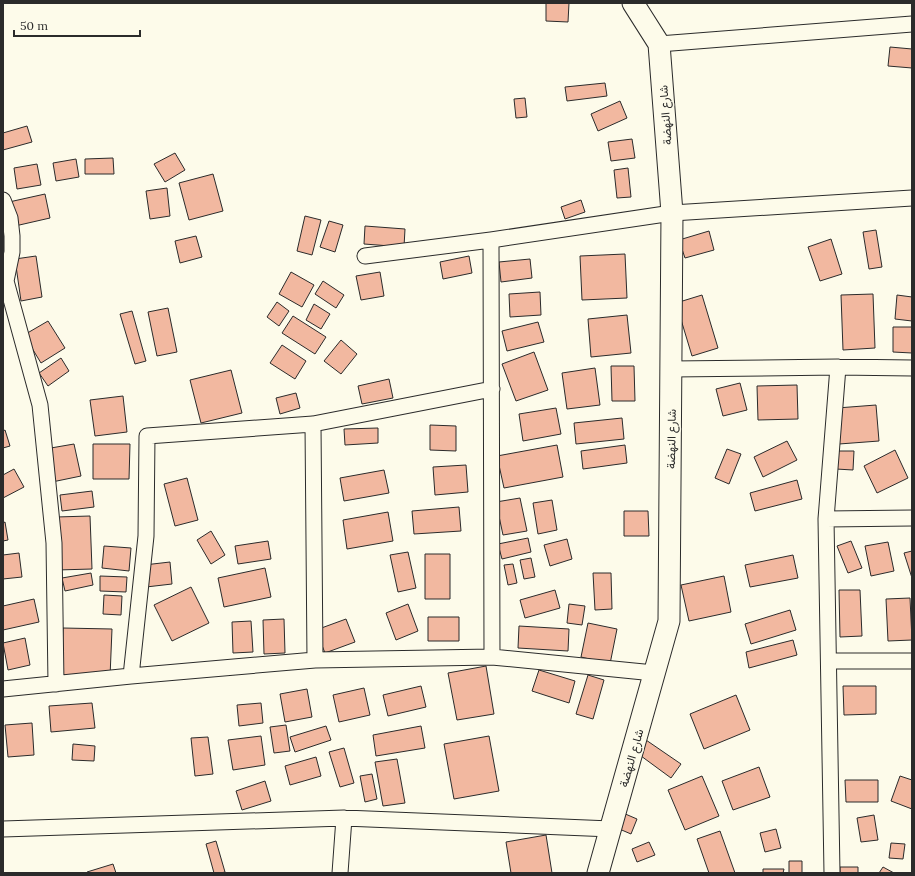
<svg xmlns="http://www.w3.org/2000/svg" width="915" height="876" font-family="Lora,Vazirmatn,serif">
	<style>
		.building { fill: #f2b8a0; stroke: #2b2b2b }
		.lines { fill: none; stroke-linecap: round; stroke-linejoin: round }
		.street-casing { stroke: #2b2b2b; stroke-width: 17 }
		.secondary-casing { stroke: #2b2b2b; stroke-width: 23 }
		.street { stroke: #fdfbea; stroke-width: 15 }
		.secondary { stroke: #fdfbea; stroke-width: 21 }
		.labels { text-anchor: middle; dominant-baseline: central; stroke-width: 3; stroke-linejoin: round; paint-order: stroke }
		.street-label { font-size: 12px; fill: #2b2b2b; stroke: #fdfbea }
	</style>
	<rect width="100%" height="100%" fill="#fdfbea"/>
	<path class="building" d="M 546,3 L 569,3 L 568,22 L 546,21 Z
		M 890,47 L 912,49 L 912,68 L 888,66 Z
		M 605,83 L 607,96 L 567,101 L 565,87 Z
		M 525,98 L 527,117 L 516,118 L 514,99 Z
		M 620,101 L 627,118 L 598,131 L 591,114 Z
		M 27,126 L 32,142 L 3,150 L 3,133 Z
		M 632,139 L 635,158 L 611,161 L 608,142 Z
		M 175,153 L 185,170 L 165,182 L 154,164 Z
		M 113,158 L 114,174 L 85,174 L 85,159 Z
		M 76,159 L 79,177 L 56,181 L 53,163 Z
		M 37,164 L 41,185 L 17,189 L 14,168 Z
		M 628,168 L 631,197 L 617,198 L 614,170 Z
		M 213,174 L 223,211 L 189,220 L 179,183 Z
		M 167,188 L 170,216 L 150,219 L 146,191 Z
		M 45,194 L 50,218 L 15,226 L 9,202 Z
		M 581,200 L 585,212 L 565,219 L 561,207 Z
		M 305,216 L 321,220 L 312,255 L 297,251 Z
		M 329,221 L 343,225 L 335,252 L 320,247 Z
		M 365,226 L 405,229 L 404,247 L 364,244 Z
		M 876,230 L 882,267 L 869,269 L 863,232 Z
		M 709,231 L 714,250 L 685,258 L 679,240 Z
		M 196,236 L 202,257 L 180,263 L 175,241 Z
		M 831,239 L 842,274 L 820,281 L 808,247 Z
		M 625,254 L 627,298 L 582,300 L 580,256 Z
		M 36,256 L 42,297 L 21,301 L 15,259 Z
		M 469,256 L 472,273 L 443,279 L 440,262 Z
		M 530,259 L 532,278 L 501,282 L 499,262 Z
		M 291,272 L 314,285 L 302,307 L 279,294 Z
		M 380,272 L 384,296 L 361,300 L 356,276 Z
		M 323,281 L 344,295 L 336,308 L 315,294 Z
		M 540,292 L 541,315 L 510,317 L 509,294 Z
		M 873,294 L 875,348 L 843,350 L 841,295 Z
		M 702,295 L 718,348 L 692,356 L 676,303 Z
		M 897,295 L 912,297 L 912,321 L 895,319 Z
		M 277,302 L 289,311 L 279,326 L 267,317 Z
		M 314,304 L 330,314 L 321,329 L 306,320 Z
		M 168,308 L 177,352 L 157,356 L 148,312 Z
		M 132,311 L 146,361 L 135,364 L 120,314 Z
		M 627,315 L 631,353 L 591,357 L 588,319 Z
		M 293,316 L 326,337 L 315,354 L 282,333 Z
		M 48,321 L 65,348 L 41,363 L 24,335 Z
		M 538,322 L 544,342 L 507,351 L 502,331 Z
		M 893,327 L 912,327 L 912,353 L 893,352 Z
		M 341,340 L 357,354 L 341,374 L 324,361 Z
		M 282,345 L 306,361 L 295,379 L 270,363 Z
		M 534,352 L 548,390 L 516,401 L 502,364 Z
		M 61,358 L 69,371 L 48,386 L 39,373 Z
		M 611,366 L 634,366 L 635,401 L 612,401 Z
		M 595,368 L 600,405 L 567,409 L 562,373 Z
		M 231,370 L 242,413 L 201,423 L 190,380 Z
		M 389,379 L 393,398 L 362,404 L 358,386 Z
		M 740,383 L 747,410 L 723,416 L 716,389 Z
		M 797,385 L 798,419 L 758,420 L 757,386 Z
		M 296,393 L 300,408 L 280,414 L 276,398 Z
		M 123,396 L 127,432 L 95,436 L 90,400 Z
		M 876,405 L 879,441 L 839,444 L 837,408 Z
		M 556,408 L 561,434 L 523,441 L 519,414 Z
		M 622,418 L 624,439 L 576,444 L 574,423 Z
		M 430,425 L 456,426 L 456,451 L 430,450 Z
		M 378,428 L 378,443 L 345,445 L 344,429 Z
		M 5,430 L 10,446 L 3,448 L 3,431 Z
		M 787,441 L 797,460 L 763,477 L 754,457 Z
		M 74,444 L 81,476 L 52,482 L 45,449 Z
		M 93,444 L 130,444 L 129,479 L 93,479 Z
		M 557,445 L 563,477 L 504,488 L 497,456 Z
		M 625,445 L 627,463 L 583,469 L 581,451 Z
		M 727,449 L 741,454 L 729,484 L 715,478 Z
		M 895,450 L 908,478 L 877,493 L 864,466 Z
		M 836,451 L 854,451 L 853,470 L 836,469 Z
		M 466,465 L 468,492 L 435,495 L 433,467 Z
		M 14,469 L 24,487 L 3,498 L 3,475 Z
		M 384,470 L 389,493 L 344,501 L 340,478 Z
		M 187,478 L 198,520 L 175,526 L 164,484 Z
		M 797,480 L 802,499 L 755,511 L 750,493 Z
		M 92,491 L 94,507 L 62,511 L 60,495 Z
		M 520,498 L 527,531 L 503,535 L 496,502 Z
		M 552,500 L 557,530 L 538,534 L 533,503 Z
		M 459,507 L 461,531 L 414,534 L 412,511 Z
		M 624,511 L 648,511 L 649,536 L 624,536 Z
		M 388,512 L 393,541 L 347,549 L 343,520 Z
		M 90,516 L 92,569 L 57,570 L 56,517 Z
		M 5,522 L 8,540 L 3,541 L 3,523 Z
		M 211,531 L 225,555 L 211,564 L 197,540 Z
		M 528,538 L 531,552 L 502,559 L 498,544 Z
		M 567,539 L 572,559 L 550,566 L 544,545 Z
		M 268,541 L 271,559 L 238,564 L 235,546 Z
		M 851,541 L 862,568 L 848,573 L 837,546 Z
		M 888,542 L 894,571 L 871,576 L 865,546 Z
		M 104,546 L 131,548 L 129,571 L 102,568 Z
		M 912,551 L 912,578 L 904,553 Z
		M 408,552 L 416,588 L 398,592 L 390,555 Z
		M 19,553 L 22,577 L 3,579 L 3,555 Z
		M 425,554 L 450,554 L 450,599 L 425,599 Z
		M 793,555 L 798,578 L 750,587 L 745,565 Z
		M 531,558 L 535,577 L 524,579 L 520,560 Z
		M 170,562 L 172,584 L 146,587 L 144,565 Z
		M 513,564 L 517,583 L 508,585 L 504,565 Z
		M 265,568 L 271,597 L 224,607 L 218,578 Z
		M 91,573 L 93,585 L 65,591 L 62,578 Z
		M 593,573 L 611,573 L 612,609 L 595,610 Z
		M 100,576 L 127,577 L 126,592 L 100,591 Z
		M 724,576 L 731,612 L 689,621 L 681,585 Z
		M 191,587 L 209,623 L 172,641 L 154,605 Z
		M 555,590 L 560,608 L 525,618 L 520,600 Z
		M 839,590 L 860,590 L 862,636 L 840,637 Z
		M 104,595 L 122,596 L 121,615 L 103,614 Z
		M 910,598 L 912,640 L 888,641 L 886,599 Z
		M 34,599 L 39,622 L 3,630 L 3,606 Z
		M 408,604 L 418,631 L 396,640 L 386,613 Z
		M 569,604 L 585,606 L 582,625 L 567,623 Z
		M 790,610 L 796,630 L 751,644 L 745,624 Z
		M 428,617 L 459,617 L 459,641 L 428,641 Z
		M 284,619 L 285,653 L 264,654 L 263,620 Z
		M 346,619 L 355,642 L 325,653 L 316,630 Z
		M 251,621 L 253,652 L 233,653 L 232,622 Z
		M 588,623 L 617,629 L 610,664 L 581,657 Z
		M 519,626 L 569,629 L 568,651 L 518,648 Z
		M 63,628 L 112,629 L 110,677 L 61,675 Z
		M 25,638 L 30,665 L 8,670 L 3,643 Z
		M 793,640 L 797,655 L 749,668 L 746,652 Z
		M 486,666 L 494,714 L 457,720 L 448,673 Z
		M 539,670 L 575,681 L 569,703 L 532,691 Z
		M 588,675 L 604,680 L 593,719 L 576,714 Z
		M 421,686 L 426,707 L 388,716 L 383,695 Z
		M 843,686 L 876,686 L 876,714 L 844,715 Z
		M 364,688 L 370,715 L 339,722 L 333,695 Z
		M 307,689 L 312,717 L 285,722 L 280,694 Z
		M 736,695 L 750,730 L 704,749 L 690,714 Z
		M 92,703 L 95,728 L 51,732 L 49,706 Z
		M 261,703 L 263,723 L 239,726 L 237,705 Z
		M 32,723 L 34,755 L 8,757 L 5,725 Z
		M 286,725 L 290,751 L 274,753 L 270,727 Z
		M 326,726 L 331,740 L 295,752 L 290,737 Z
		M 421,726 L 425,748 L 376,756 L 373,735 Z
		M 261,736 L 265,765 L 233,770 L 228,740 Z
		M 489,736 L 499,791 L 454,799 L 444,744 Z
		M 208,737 L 213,774 L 195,776 L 191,738 Z
		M 646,740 L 681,764 L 671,778 L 637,753 Z
		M 73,744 L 95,746 L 94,761 L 72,760 Z
		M 344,748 L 354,783 L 340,787 L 329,752 Z
		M 316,757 L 321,776 L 290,785 L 285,766 Z
		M 397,759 L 405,803 L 383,806 L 375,762 Z
		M 759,767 L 770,797 L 733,810 L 722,781 Z
		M 372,774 L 377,799 L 365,802 L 360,776 Z
		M 702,776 L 719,816 L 685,830 L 668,790 Z
		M 900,776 L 912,780 L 912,809 L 891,801 Z
		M 845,780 L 878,780 L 878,802 L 846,802 Z
		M 265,781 L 271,801 L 242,810 L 236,791 Z
		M 623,813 L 637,819 L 631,834 L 617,828 Z
		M 874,815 L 878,840 L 861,842 L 857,818 Z
		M 776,829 L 781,848 L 765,852 L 760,833 Z
		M 720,831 L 735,873 L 709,873 L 697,839 Z
		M 546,835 L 552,873 L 511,873 L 506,842 Z
		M 216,841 L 225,872 L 221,873 L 214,873 L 206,844 Z
		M 649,842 L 655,855 L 637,862 L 632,849 Z
		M 891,843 L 905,844 L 903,859 L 889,858 Z
		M 789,861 L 802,861 L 802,873 L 789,873 Z
		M 113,864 L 116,873 L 88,873 L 87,872 Z
		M 840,867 L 858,867 L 858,873 L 840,873 Z
		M 883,867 L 894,873 L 879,873 Z
		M 763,869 L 784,869 L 783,873 L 763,873 Z"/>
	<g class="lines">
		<g class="street-casing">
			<path id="street" d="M 659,44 L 912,24
				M 3,200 L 10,218 L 12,236 L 12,252 L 6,281 L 40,405 L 54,543 L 56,684
				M 491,240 L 492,657
				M 365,256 L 491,240 L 672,213 L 912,198
				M 672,369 L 838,367 L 912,368
				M 313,424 L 315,660
				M 826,519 L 912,518
				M 829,661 L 912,661
				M 131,676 L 146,536 L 147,436 L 313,424 L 492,389
				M 3,689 L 131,676 L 315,660 L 492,657 L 654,673
				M 3,829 L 344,818 L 611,829
				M 340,873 L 344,818
				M 832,873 L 826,519 L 838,367"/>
		</g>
		<g class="secondary-casing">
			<path id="secondary" d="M 598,873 L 669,621 L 672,213 L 659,44 L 633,3"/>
		</g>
		<use href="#street" class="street"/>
		<use href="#secondary" class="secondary"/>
	</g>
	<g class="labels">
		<g class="street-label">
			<text transform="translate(665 115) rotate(-94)">شارع النهضة</text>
			<text transform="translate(671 439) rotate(-89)">شارع النهضة</text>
			<text transform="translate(631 758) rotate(-74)">شارع النهضة</text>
		</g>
	</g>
	<rect width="915" height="876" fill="none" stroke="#2b2b2b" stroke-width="8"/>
	<path d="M14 30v6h126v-6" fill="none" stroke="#2b2b2b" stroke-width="2"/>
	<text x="20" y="30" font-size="12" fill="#2b2b2b" stroke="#fdfbea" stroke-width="3" paint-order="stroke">50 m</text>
</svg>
